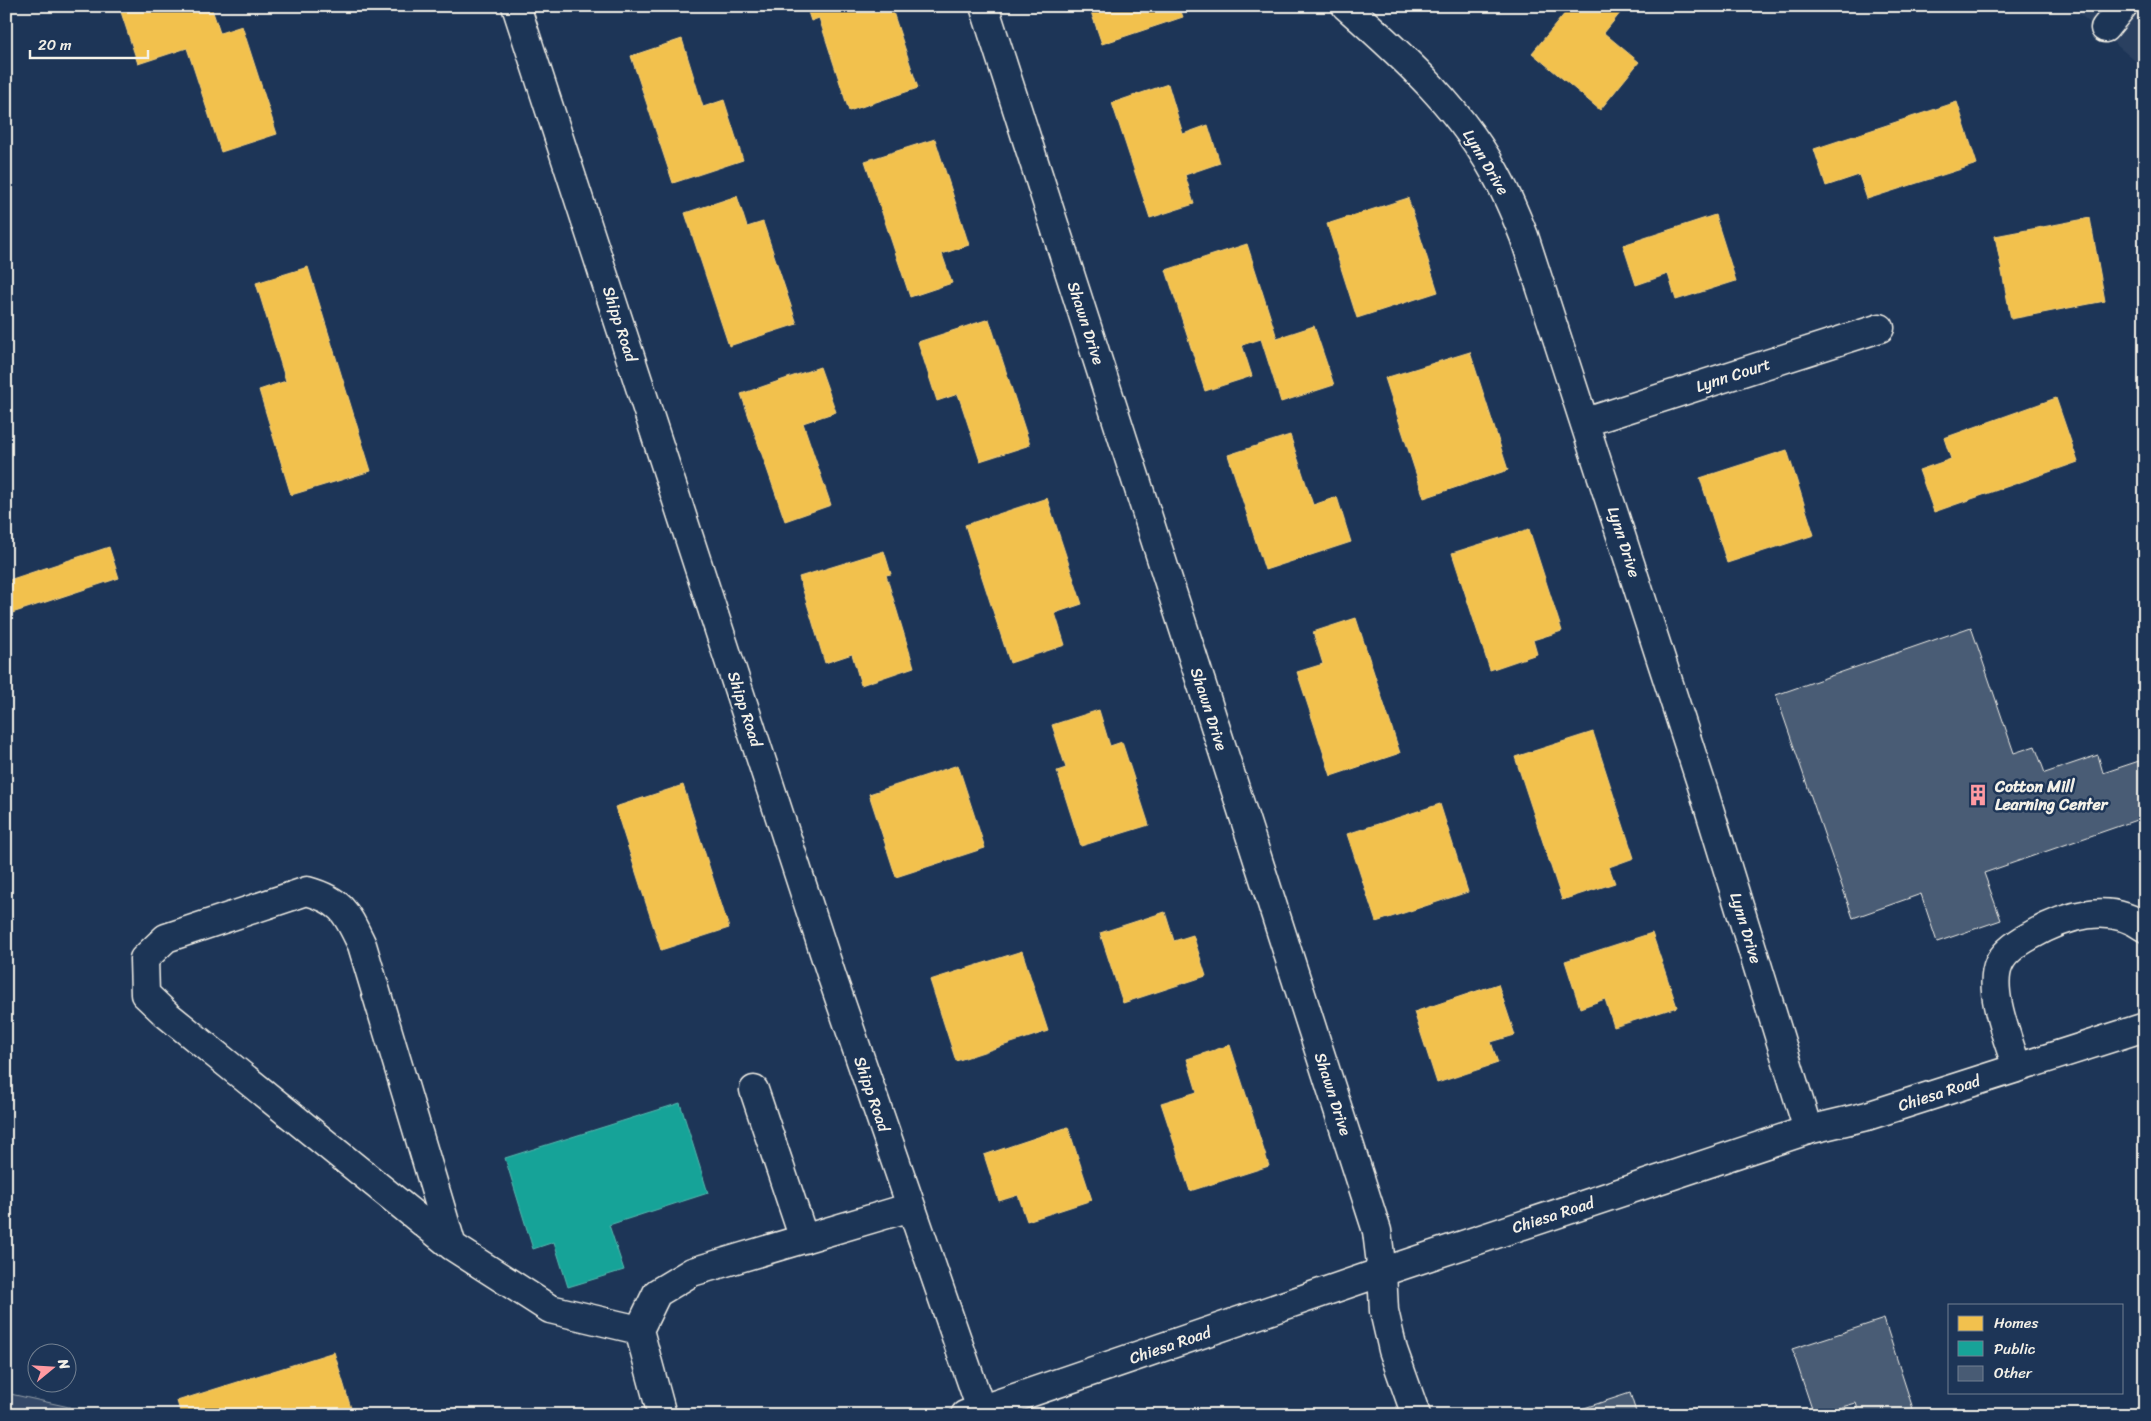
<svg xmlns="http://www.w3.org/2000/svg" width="2151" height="1421" font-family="Sriracha,sans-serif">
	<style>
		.built { fill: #2a4060 }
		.green { fill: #354a67; stroke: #949ea8 }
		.homes { fill: #f2c14e; stroke: #f3cf7c }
		.public { fill: #17a398; stroke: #59bab0 }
		.building { fill: #485b74; stroke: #f4f1e8 }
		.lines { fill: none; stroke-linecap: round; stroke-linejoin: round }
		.minor-casing { stroke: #f4f1e8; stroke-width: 31 }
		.major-casing { stroke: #f4f1e8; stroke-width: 31 }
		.minor { stroke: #1d3557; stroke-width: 28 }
		.major { stroke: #1d3557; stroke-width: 28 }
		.labels { text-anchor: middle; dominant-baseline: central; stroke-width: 5; stroke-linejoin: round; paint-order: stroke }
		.street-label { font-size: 16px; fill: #f4f1e8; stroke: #1d3557 }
		.poi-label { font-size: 16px; font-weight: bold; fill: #f4f1e8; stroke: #1d3557; text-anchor: start }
	</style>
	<rect width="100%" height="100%" fill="#1d3557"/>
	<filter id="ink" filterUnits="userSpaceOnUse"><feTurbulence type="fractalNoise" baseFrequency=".02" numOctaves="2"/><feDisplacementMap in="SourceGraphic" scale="10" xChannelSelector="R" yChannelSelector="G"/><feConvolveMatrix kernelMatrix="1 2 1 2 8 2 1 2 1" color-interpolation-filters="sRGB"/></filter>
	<g filter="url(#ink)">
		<path class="built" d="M 2070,6 L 2145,6 L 2145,69 Z"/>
		<path class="green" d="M 6,1393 L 105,1415 L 6,1415 Z"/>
		<path class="homes" d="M 119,6 L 211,6 L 220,33 L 242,26 L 277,134 L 221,152 L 187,48 L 138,64 Z
			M 806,6 L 891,6 L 918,88 L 849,111 L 819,18 L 811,21 Z
			M 1089,6 L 1179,6 L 1183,17 L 1102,44 Z
			M 1571,6 L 1625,7 L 1604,33 L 1639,62 L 1600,110 L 1532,53 Z
			M 682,39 L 703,107 L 724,100 L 743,160 L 673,183 L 631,56 Z
			M 1168,84 L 1183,134 L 1208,125 L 1220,163 L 1185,175 L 1194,204 L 1150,218 L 1112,103 Z
			M 1957,102 L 1977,164 L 1867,199 L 1859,175 L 1826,186 L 1814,149 Z
			M 935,139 L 969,245 L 942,254 L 952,283 L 910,297 L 865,161 Z
			M 737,196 L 747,227 L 763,222 L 797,324 L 729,346 L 685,213 Z
			M 1408,198 L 1438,292 L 1357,318 L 1327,224 Z
			M 1715,215 L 1736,281 L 1676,300 L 1668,274 L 1636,285 L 1623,245 Z
			M 2090,218 L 2105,301 L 2011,319 L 1995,236 Z
			M 1247,244 L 1277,338 L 1314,326 L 1334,385 L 1281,402 L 1261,339 L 1242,345 L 1252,376 L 1205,391 L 1166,270 Z
			M 308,267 L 371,471 L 291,495 L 259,390 L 286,381 L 256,283 Z
			M 989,319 L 1030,445 L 980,461 L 958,394 L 937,401 L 918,342 Z
			M 1470,352 L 1508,470 L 1424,498 L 1385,378 Z
			M 820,367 L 836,412 L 803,423 L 831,505 L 785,521 L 741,394 Z
			M 2056,398 L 2078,462 L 1934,512 L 1919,470 L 1951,459 L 1944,438 Z
			M 1290,435 L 1313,505 L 1337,497 L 1351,542 L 1265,570 L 1228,455 Z
			M 1787,450 L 1814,535 L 1727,563 L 1700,478 Z
			M 1047,498 L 1082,604 L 1055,613 L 1065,645 L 1010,663 L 965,525 Z
			M 1529,529 L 1562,631 L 1533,640 L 1537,654 L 1490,670 L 1452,553 Z
			M 109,547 L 119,578 L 6,615 L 6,581 Z
			M 884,551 L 891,574 L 886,575 L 914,667 L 861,685 L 852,654 L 825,663 L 799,577 Z
			M 1356,618 L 1400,753 L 1331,776 L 1297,672 L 1323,664 L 1313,632 Z
			M 1099,710 L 1110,746 L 1122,742 L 1149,825 L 1081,846 L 1057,771 L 1066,768 L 1052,725 Z
			M 1593,732 L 1634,858 L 1609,867 L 1615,883 L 1562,900 L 1515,757 Z
			M 958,765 L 985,848 L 896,877 L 869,794 Z
			M 683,785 L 729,928 L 661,950 L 615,807 Z
			M 1440,804 L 1468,892 L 1376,922 L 1347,834 Z
			M 1165,912 L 1174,941 L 1193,935 L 1206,976 L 1123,1003 L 1100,933 Z
			M 1652,933 L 1677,1007 L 1614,1027 L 1605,999 L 1580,1008 L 1565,961 Z
			M 1022,951 L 1048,1031 L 956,1061 L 930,980 Z
			M 1498,984 L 1515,1035 L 1491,1042 L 1498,1063 L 1437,1083 L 1414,1012 Z
			M 1230,1045 L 1269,1166 L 1190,1191 L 1161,1103 L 1197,1092 L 1187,1059 Z
			M 1068,1127 L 1092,1200 L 1027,1221 L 1018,1195 L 999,1201 L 984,1155 Z
			M 334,1352 L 353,1415 L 181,1415 L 177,1401 Z"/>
		<path class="public" d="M 680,1103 L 708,1193 L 609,1225 L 624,1270 L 568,1287 L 554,1242 L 533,1249 L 505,1158 Z"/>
		<path class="building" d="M 1971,627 L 2014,753 L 2035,746 L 2045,773 L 2098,755 L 2103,773 L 2145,759 L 2145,817 L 1984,873 L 2001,920 L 1937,942 L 1921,894 L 1853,918 L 1776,695 Z
			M 1884,1319 L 1915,1415 L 1860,1415 L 1856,1403 L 1814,1415 L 1792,1349 Z
			M 1630,1393 L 1637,1415 L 1563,1415 Z"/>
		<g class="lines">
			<g class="minor-casing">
				<path id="minor" d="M 516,6 L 832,977 L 983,1415
					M 984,6 L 1377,1231 L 1382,1272 L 1384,1311 L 1393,1350 L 1416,1415
					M 1346,6 C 1405,58 1465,112 1501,184 C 1510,201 1517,219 1524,236 L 1703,789 L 1808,1130
					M 2105,28 L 2123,6
					M 1586,422 L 1880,328
					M 2017,1068 C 2009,1041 1987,991 1999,964 C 2004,952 2019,942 2030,936 C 2064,916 2110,901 2145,928
					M 754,1090 L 804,1239
					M 452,1246 L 362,945 C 347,914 343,901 307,891 L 166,938 L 144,959 L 145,994 L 166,1014 L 452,1246 L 550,1309 L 639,1330
					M 662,1415 L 639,1330 L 657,1293 L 692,1272 L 911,1207"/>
			</g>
			<g class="major-casing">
				<path id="major" d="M 965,1415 L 1382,1272 L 1808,1130 L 1867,1116 L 2145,1027"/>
			</g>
			<use href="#minor" class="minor"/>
			<use href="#major" class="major"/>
		</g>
	</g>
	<defs>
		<g id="building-bare" transform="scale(1.725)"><path d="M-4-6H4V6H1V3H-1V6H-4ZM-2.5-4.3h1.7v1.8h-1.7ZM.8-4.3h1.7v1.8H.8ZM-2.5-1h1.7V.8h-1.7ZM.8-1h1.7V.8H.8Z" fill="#ff9aa2" stroke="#1d3557" stroke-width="2.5" paint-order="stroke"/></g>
	</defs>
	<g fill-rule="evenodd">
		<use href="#building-bare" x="1978" y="795"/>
	</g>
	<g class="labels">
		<g class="street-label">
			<text transform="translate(1486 162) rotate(59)">Lynn Drive</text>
			<text transform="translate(1086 323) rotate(72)">Shawn Drive</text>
			<text transform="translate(620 324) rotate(72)">Shipp Road</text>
			<text transform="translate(1733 375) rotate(-18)">Lynn Court</text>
			<text transform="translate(1624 542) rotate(72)">Lynn Drive</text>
			<text transform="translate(745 709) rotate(72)">Shipp Road</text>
			<text transform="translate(1209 709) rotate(72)">Shawn Drive</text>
			<text transform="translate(1746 928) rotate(73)">Lynn Drive</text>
			<text transform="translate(1939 1093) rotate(-18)">Chiesa Road</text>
			<text transform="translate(872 1094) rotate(71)">Shipp Road</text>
			<text transform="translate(1333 1094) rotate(72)">Shawn Drive</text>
			<text transform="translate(1553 1215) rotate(-18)">Chiesa Road</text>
			<text transform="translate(1170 1345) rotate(-19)">Chiesa Road</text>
		</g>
		<g class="poi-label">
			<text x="1995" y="786">Cotton Mill<tspan x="1995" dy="18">Learning Center</tspan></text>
		</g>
	</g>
	<rect width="2151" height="1421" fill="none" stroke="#1d3557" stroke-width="25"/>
	<rect x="12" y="12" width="2126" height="1396" fill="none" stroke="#f4f1e8" stroke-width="2" filter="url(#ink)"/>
	<rect x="1948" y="1304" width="175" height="90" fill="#1d3557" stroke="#738091"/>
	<rect x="1958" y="1316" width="25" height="15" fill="#f2c14e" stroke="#738091"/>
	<text x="1994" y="1328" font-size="15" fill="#f4f1e8">Homes</text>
	<rect x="1958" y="1341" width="25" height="15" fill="#17a398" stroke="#738091"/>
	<text x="1994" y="1354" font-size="15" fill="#f4f1e8">Public</text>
	<rect x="1958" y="1366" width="25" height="15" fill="#485b74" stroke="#738091"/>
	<text x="1994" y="1378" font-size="15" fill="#f4f1e8">Other</text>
	<g transform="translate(52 1368) rotate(72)"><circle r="24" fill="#1d3557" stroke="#738091"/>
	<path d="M0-4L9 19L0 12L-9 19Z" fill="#ff9aa2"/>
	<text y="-8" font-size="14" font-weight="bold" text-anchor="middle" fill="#f4f1e8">N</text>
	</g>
	<path d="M30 50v8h118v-8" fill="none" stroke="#f4f1e8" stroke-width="2.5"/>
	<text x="38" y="50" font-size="15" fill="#f4f1e8" stroke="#1d3557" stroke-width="4" paint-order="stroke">20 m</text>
</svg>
